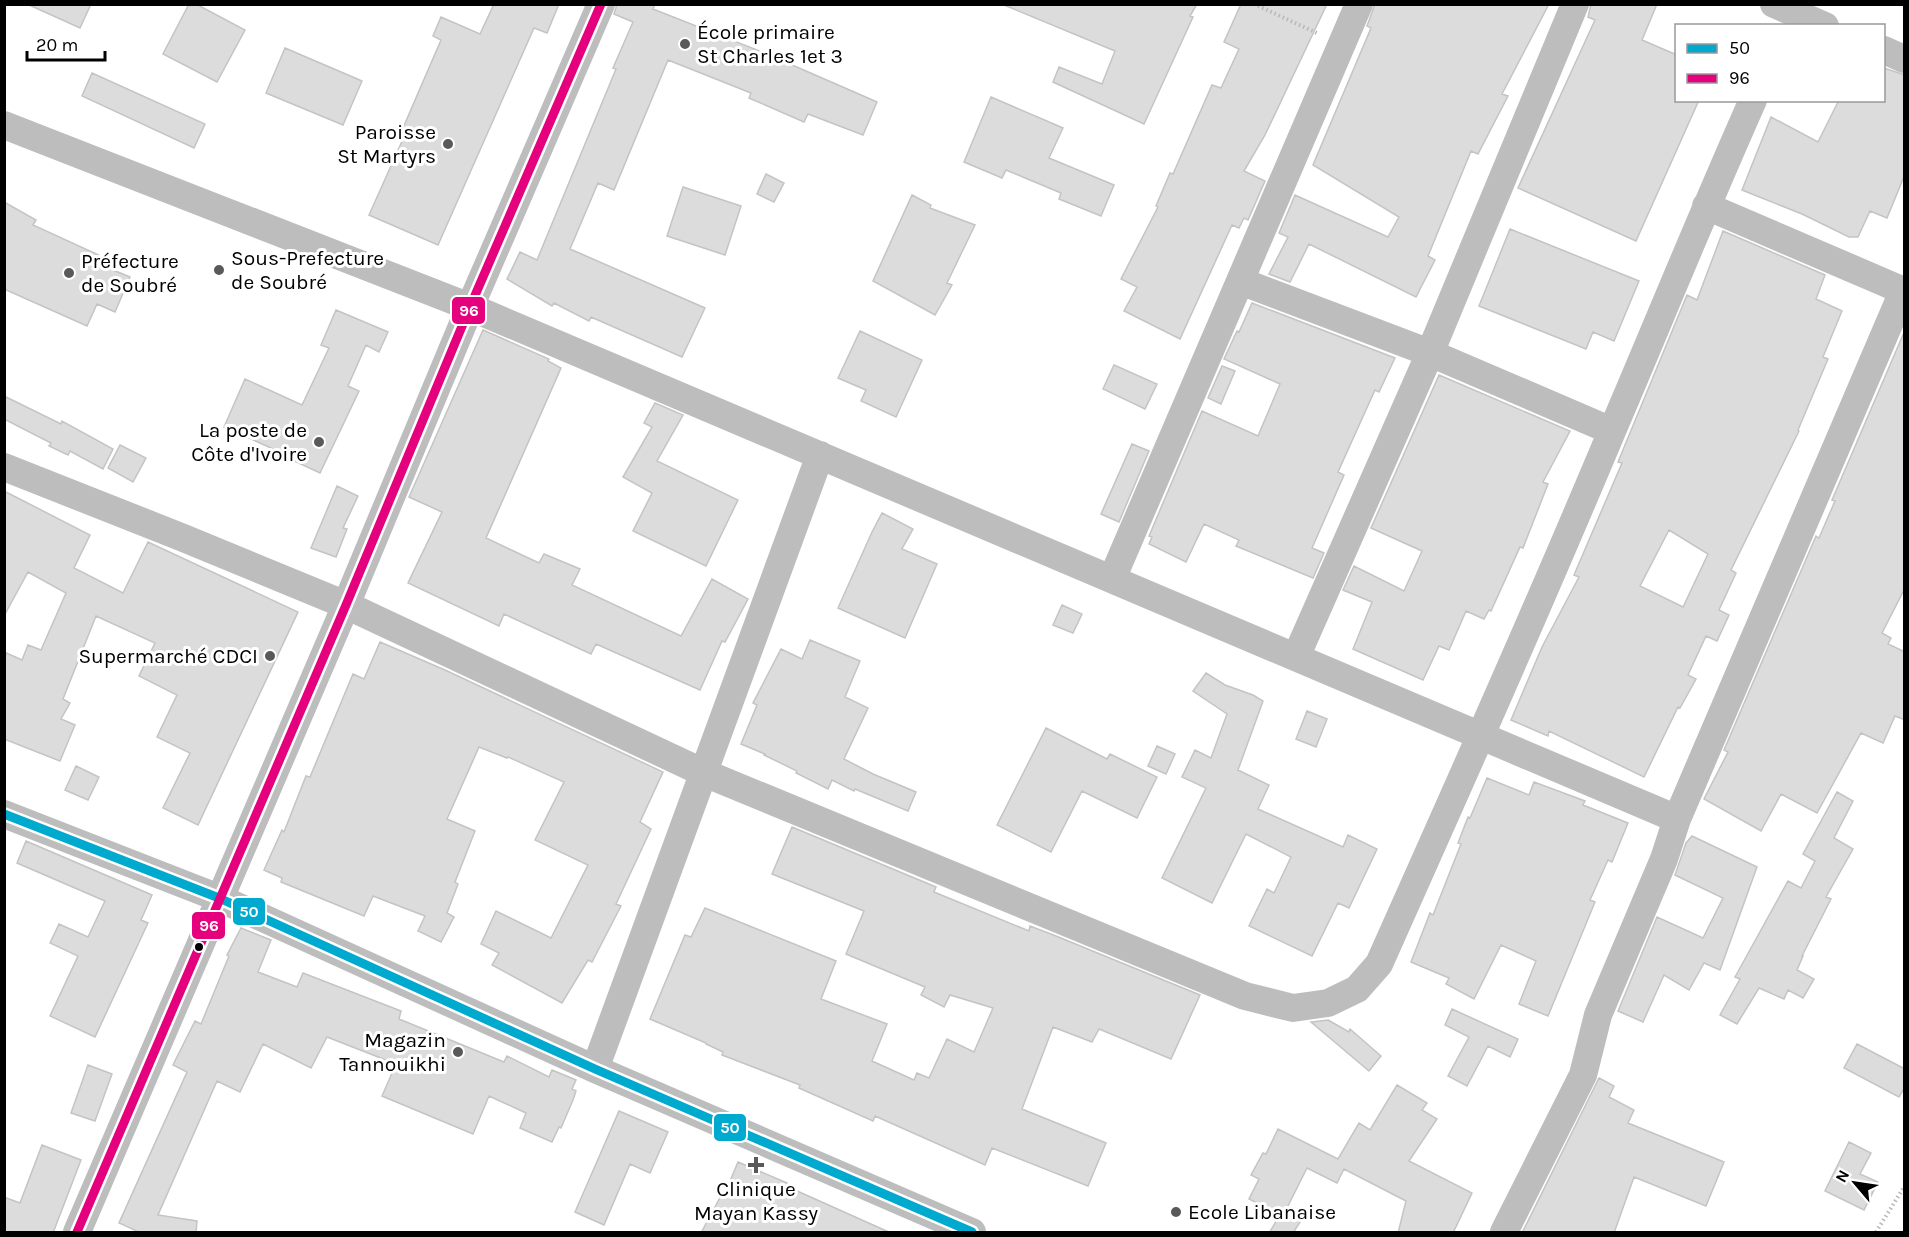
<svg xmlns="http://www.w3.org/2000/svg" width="1909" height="1237" font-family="Karla,sans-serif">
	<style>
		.building { fill: #dcdcdc; stroke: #c4c4c4; stroke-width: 1.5; fill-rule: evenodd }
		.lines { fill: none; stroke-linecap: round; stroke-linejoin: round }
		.path { stroke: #b8b8b8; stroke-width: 4; stroke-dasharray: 1.5 3; stroke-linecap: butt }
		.minor { stroke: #bdbdbd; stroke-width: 28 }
		.bus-1-casing { stroke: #fff; stroke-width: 14 }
		.bus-2-casing { stroke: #fff; stroke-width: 14 }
		.bus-1 { stroke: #00a9ce; stroke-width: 9 }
		.bus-2 { stroke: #e5007d; stroke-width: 9 }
		.poi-dot { fill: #595959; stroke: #fff; stroke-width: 2 }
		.bus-dot { fill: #000; stroke: #fff; stroke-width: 2 }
		.labels { text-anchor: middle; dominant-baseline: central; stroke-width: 6; stroke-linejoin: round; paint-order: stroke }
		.poi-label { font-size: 21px; fill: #000; stroke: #fff; text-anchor: start }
		.line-badge { stroke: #fff; stroke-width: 2 }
		.badge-label { font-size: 16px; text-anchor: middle; font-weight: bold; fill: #fff }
	</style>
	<rect width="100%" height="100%" fill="#fff"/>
	<path class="building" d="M 27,4 L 91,4 L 80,28 Z
		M 189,4 L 196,4 L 245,30 L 217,82 L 163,54 Z
		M 494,4 L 559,4 L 547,33 L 534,28 L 438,245 L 369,215 L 407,130 L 403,128 L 441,40 L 433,36 L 441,17 L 480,34 Z
		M 617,4 L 655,4 L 653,9 L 767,54 L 877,102 L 863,135 L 808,114 L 804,122 L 749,98 L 751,93 L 668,60 L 614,190 L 598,183 L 570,249 L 705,308 L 682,357 L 591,317 L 589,321 L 554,303 L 552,306 L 507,279 L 520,252 L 537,260 L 616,69 L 613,68 L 633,22 L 614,14 Z
		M 1197,4 L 1190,16 L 1193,17 L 1144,124 L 1053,82 L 1059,67 L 1102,84 L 1115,51 L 1004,5 Z
		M 1241,4 L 1327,4 L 1265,135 L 1244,171 L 1265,181 L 1248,220 L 1244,218 L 1239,228 L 1232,225 L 1180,339 L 1124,311 L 1137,287 L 1121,279 L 1158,207 L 1156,206 L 1170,173 L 1173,174 L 1212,85 L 1221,88 L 1239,49 L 1224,42 Z
		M 1375,4 L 1549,4 L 1502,94 L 1508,96 L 1478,154 L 1471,151 L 1428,256 L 1435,260 L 1416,297 L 1309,244 L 1290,282 L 1269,274 L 1288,237 L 1279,233 L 1295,195 L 1388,237 L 1399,217 L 1313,165 L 1371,28 L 1367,26 Z
		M 1591,4 L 1657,4 L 1642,40 L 1677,55 L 1677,100 L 1699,100 L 1636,241 L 1518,188 L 1595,20 L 1588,17 Z
		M 285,48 L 362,81 L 343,125 L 266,93 Z
		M 1884,68 L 1905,75 L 1905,174 L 1887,218 L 1870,211 L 1858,237 L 1849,237 L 1802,214 L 1742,190 L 1771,117 L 1818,142 L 1839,100 L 1884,100 Z
		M 92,73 L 205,124 L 194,148 L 82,96 Z
		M 991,97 L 1063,128 L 1049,158 L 1114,185 L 1101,216 L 1059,199 L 1061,193 L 1006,170 L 1002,178 L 964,162 Z
		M 766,174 L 784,183 L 774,202 L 757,194 Z
		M 683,187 L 741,206 L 725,255 L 667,236 Z
		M 912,195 L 931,205 L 930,208 L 975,225 L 947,283 L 952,285 L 935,315 L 873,281 Z
		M 4,202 L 36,220 L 33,225 L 116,263 L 113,270 L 130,277 L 115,312 L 97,304 L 87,326 L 4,289 Z
		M 1510,229 L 1639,281 L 1614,341 L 1593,332 L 1586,349 L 1479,306 Z
		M 1723,231 L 1825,275 L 1816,299 L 1842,311 L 1823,357 L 1828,359 L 1798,430 L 1799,431 L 1731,570 L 1736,573 L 1719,610 L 1729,615 L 1717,641 L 1706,636 L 1688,675 L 1696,679 L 1680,708 L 1678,707 L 1644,777 L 1549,731 L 1548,736 L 1511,720 L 1542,647 L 1579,577 L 1574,575 L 1622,463 L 1618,462 L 1687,295 L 1697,300 ZM 1669,530 L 1708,554 L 1683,607 L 1640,586 Z
		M 1252,303 L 1395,358 L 1379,392 L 1375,390 L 1338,472 L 1344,475 L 1312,548 L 1324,553 L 1313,578 L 1236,546 L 1239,540 L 1204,524 L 1186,562 L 1149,544 L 1152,537 L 1149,536 L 1202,411 L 1258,436 L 1280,384 L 1224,359 L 1237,331 L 1239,332 Z
		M 336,310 L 388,332 L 379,352 L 366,345 L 348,386 L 359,391 L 320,473 L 279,454 L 280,452 L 224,427 L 245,379 L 302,405 L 329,348 L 321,345 Z
		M 483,330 L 549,359 L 548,361 L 561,368 L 486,538 L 539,563 L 544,554 L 580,569 L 572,585 L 681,636 L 712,579 L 748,599 L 725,642 L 722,641 L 700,690 L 596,644 L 591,654 L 504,614 L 499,626 L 408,583 L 442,512 L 409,497 Z
		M 1905,330 L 1905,588 L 1882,633 L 1891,638 L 1888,644 L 1905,652 L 1905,720 L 1895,716 L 1883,743 L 1861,733 L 1817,813 L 1781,794 L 1761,831 L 1704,799 L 1728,752 L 1724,750 L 1816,536 L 1819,538 L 1835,501 L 1832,500 Z
		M 860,331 L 922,360 L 896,417 L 861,401 L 866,390 L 838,378 Z
		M 1114,365 L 1157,384 L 1145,409 L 1103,389 Z
		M 1222,366 L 1235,371 L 1221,404 L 1208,398 Z
		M 1439,375 L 1570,431 L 1543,482 L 1548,484 L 1523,548 L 1520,547 L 1491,611 L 1489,610 L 1484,619 L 1466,611 L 1449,650 L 1439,646 L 1423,680 L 1353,649 L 1372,602 L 1343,590 L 1354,566 L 1404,591 L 1422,551 L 1371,528 Z
		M 4,396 L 61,424 L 62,421 L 113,449 L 103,469 L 70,451 L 68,455 L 49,446 L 51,443 L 4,419 Z
		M 655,403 L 683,415 L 657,461 L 738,500 L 706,566 L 633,531 L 652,493 L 623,477 L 652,427 L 644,423 Z
		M 1132,444 L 1149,451 L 1119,522 L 1101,514 Z
		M 120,445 L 146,458 L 133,482 L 108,468 Z
		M 337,486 L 358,496 L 343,528 L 347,529 L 336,557 L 311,548 Z
		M 4,491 L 90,535 L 74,568 L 123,593 L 148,542 L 298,612 L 198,825 L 163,808 L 190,753 L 157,737 L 177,695 L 139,676 L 155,643 L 96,616 L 63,699 L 70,703 L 61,719 L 75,725 L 60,761 L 4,739 L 4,652 L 22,660 L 28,645 L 41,650 L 66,593 L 28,572 L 4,616 Z
		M 882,513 L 913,529 L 902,549 L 937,564 L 905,638 L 838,608 L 872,532 Z
		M 1062,605 L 1082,614 L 1073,633 L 1053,625 Z
		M 810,640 L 860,661 L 845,697 L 868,708 L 844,759 L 873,774 L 916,792 L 908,811 L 855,789 L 854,791 L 832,780 L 828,789 L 796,773 L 797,771 L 764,755 L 765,754 L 741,744 L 757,705 L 753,703 L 781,649 L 802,659 Z
		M 380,642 L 445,670 L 663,772 L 640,822 L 651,829 L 616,904 L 621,906 L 592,962 L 588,960 L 562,1003 L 492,965 L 499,953 L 481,944 L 496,911 L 551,938 L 588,865 L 535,840 L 564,782 L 508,757 L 507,758 L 479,747 L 447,819 L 475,831 L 455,882 L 458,884 L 447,913 L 454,917 L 441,942 L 418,931 L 425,916 L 373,896 L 364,916 L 281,882 L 282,878 L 264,870 L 282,830 L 284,832 L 306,776 L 310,777 L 353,674 L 364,679 Z
		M 1206,673 L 1225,685 L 1253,695 L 1263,701 L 1238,770 L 1269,785 L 1258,809 L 1343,847 L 1348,835 L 1377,849 L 1349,908 L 1338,903 L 1312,956 L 1249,926 L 1267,889 L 1274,893 L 1291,857 L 1246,834 L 1212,903 L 1162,878 L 1206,788 L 1182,777 L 1195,750 L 1211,758 L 1227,714 L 1193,691 Z
		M 1307,711 L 1327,719 L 1316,747 L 1296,739 Z
		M 1046,728 L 1107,759 L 1110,754 L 1157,777 L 1137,818 L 1082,791 L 1051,852 L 997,825 Z
		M 1157,746 L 1175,754 L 1166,774 L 1148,766 Z
		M 76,766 L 99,777 L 88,800 L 65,790 Z
		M 1487,778 L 1529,795 L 1534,782 L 1585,801 L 1583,805 L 1628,823 L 1612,862 L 1608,860 L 1590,900 L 1595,902 L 1548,1016 L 1519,1004 L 1536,961 L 1501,945 L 1474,999 L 1446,984 L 1449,978 L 1411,962 L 1430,913 L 1433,915 L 1461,844 L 1458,843 L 1468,817 L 1470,818 Z
		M 1837,792 L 1853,801 L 1834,838 L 1853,849 L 1826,897 L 1831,899 L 1802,956 L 1803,956 L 1797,970 L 1814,979 L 1803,998 L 1788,990 L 1784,999 L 1759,988 L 1737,1024 L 1720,1015 L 1740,979 L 1735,977 L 1788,881 L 1801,888 L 1815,861 L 1803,854 Z
		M 792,827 L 936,887 L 934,892 L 1029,931 L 1030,926 L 1056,936 L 1200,995 L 1171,1059 L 1099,1029 L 1092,1042 L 1053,1027 L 1022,1109 L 1106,1143 L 1088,1186 L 992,1148 L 985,1165 L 875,1116 L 873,1121 L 799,1088 L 800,1085 L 722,1055 L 723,1052 L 706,1044 L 706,1043 L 650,1019 L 685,935 L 691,937 L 705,908 L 836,961 L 821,999 L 887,1024 L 872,1061 L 914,1080 L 917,1073 L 929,1078 L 947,1039 L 974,1052 L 993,1008 L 950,995 L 944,1007 L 921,995 L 925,987 L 846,954 L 864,911 L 772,874 Z
		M 1692,836 L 1757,867 L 1720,970 L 1704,963 L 1689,990 L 1664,975 L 1643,1022 L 1618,1011 L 1657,917 L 1703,938 L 1723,898 L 1675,875 L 1686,843 Z
		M 26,841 L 152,895 L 141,920 L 148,923 L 95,1037 L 50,1016 L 78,956 L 50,943 L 59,924 L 88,937 L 105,901 L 17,863 Z
		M 241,928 L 271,940 L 258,972 L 297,987 L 303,973 L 401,1011 L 399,1019 L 504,1062 L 507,1056 L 549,1077 L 552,1070 L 576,1080 L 572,1089 L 576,1091 L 573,1100 L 561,1128 L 559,1127 L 552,1142 L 520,1128 L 526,1113 L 489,1096 L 473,1134 L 382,1096 L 396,1064 L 327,1037 L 311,1068 L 263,1044 L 240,1092 L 217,1081 L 158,1215 L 197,1221 L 196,1233 L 141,1233 L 119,1223 L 187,1072 L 173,1065 L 195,1021 L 201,1024 L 229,956 L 227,955 Z
		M 1452,1009 L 1518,1039 L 1510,1057 L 1488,1046 L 1467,1086 L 1448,1076 L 1469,1037 L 1445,1025 Z
		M 1328,1020 L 1349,1032 L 1350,1029 L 1381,1056 L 1369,1071 L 1311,1022 Z
		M 1857,1044 L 1905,1069 L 1905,1087 L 1899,1097 L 1844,1068 Z
		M 88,1065 L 112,1074 L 95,1121 L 71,1113 Z
		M 1599,1078 L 1614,1086 L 1609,1097 L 1634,1110 L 1628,1123 L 1724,1162 L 1706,1206 L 1634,1177 L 1614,1233 L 1522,1233 Z
		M 1397,1085 L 1427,1103 L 1422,1110 L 1437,1119 L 1409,1161 L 1472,1193 L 1453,1233 L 1398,1233 L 1406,1201 L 1344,1169 L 1337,1183 L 1307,1168 L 1287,1208 L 1302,1219 L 1293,1233 L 1269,1233 L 1280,1215 L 1249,1199 L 1259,1179 L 1251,1175 L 1263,1153 L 1266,1154 L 1278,1129 L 1338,1159 L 1359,1123 L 1370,1130 Z
		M 619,1111 L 668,1132 L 650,1173 L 630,1164 L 604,1225 L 575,1212 Z
		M 1849,1142 L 1871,1153 L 1860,1174 L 1878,1182 L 1864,1210 L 1825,1191 Z
		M 42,1145 L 81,1160 L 53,1233 L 4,1233 L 4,1197 L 20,1203 Z
		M 738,1162 L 787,1183 L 786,1186 L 891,1233 L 701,1233 L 723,1192 L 725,1193 Z"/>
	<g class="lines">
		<path class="path" d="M 1254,4 L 1319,34
			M 1876,1232 L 1904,1187"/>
		<path class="minor" d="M 1774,4 L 1825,26
			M 1884,50 L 1904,59
			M 4,125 L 470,307 L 1677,819
			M 1706,206 L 1904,291
			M 1240,281 L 1430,353 L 1612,431
			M 4,467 L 181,537 L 346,605 L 702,772 L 1245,996 L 1293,1008 L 1328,1003 L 1357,989 L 1379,964 C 1458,787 1537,610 1612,431 C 1659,321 1704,210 1753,100
			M 1112,579 L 1359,4
			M 1296,657 L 1430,353 L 1575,4
			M 4,814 L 219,898 L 595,1069 L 972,1232
			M 595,1069 L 820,455
			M 77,1232 L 346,605 L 470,307 L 601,4
			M 1504,1232 L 1583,1075 L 1598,1015 L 1664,859 L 1677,819 L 1904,289"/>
		<g class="bus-1-casing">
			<path id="bus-1" d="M 4,814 L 219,898 L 595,1069 L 972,1232"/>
		</g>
		<g class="bus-2-casing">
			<path id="bus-2" d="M 77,1232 L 346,605 L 470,307 L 601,4"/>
		</g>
		<use href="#bus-1" class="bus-1"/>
		<use href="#bus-2" class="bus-2"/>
	</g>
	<g class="poi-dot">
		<circle cx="685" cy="44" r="6"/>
		<circle cx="448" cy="144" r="6"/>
		<circle cx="219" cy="270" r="6"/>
		<circle cx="69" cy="273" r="6"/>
		<circle cx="319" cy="442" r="6"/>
		<circle cx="270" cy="656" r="6"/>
		<circle cx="458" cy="1052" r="6"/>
		<path d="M753 1156h6v6h6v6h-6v6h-6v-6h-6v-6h6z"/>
		<circle cx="1176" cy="1212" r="6"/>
	</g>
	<circle class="bus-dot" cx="199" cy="947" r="5"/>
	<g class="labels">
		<g class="poi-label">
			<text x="697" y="32">École primaire<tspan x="697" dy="24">St Charles 1et 3</tspan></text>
			<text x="436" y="132" text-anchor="end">Paroisse<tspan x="436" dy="24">St Martyrs</tspan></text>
			<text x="231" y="258">Sous-Prefecture<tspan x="231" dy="24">de Soubré</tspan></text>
			<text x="81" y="261">Préfecture<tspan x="81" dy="24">de Soubré</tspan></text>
			<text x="307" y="430" text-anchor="end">La poste de<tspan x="307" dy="24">Côte d'Ivoire</tspan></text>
			<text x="258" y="656" text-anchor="end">Supermarché CDCI</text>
			<text x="446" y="1040" text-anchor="end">Magazin<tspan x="446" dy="24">Tannouikhi</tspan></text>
			<text x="756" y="1189" text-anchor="middle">Clinique<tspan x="756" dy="24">Mayan Kassy</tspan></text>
			<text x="1188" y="1212">Ecole Libanaise</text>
		</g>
	</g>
	<g class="line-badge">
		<rect x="451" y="296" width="35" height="29" rx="6" fill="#e5007d"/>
		<rect x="232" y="897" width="34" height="29" rx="6" fill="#00a9ce"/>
		<rect x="191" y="911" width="35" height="29" rx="6" fill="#e5007d"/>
		<rect x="713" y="1113" width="34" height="29" rx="6" fill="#00a9ce"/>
	</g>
	<g class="badge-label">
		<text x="469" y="316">96</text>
		<text x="249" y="917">50</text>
		<text x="209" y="931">96</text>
		<text x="730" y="1133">50</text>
	</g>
	<rect width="1909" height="1237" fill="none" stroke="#000000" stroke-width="12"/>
	<rect x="1675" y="24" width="210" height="78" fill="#ffffff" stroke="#999999" stroke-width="1.5"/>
	<rect x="1687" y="44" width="30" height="9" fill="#00a9ce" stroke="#999999" stroke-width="1.5"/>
	<text x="1729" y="54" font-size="18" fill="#000000">50</text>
	<rect x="1687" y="74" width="30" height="9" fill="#e5007d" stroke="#999999" stroke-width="1.5"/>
	<text x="1729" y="84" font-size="18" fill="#000000">96</text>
	<g transform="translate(1855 1183) rotate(299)" stroke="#ffffff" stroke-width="4.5" paint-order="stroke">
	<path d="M0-4.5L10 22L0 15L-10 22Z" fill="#000000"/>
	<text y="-9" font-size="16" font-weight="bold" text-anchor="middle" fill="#000000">N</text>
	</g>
	<path d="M27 51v9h78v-9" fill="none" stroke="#000000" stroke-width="3"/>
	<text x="36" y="51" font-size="18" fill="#000000" stroke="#ffffff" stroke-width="4.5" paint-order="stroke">20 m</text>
</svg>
